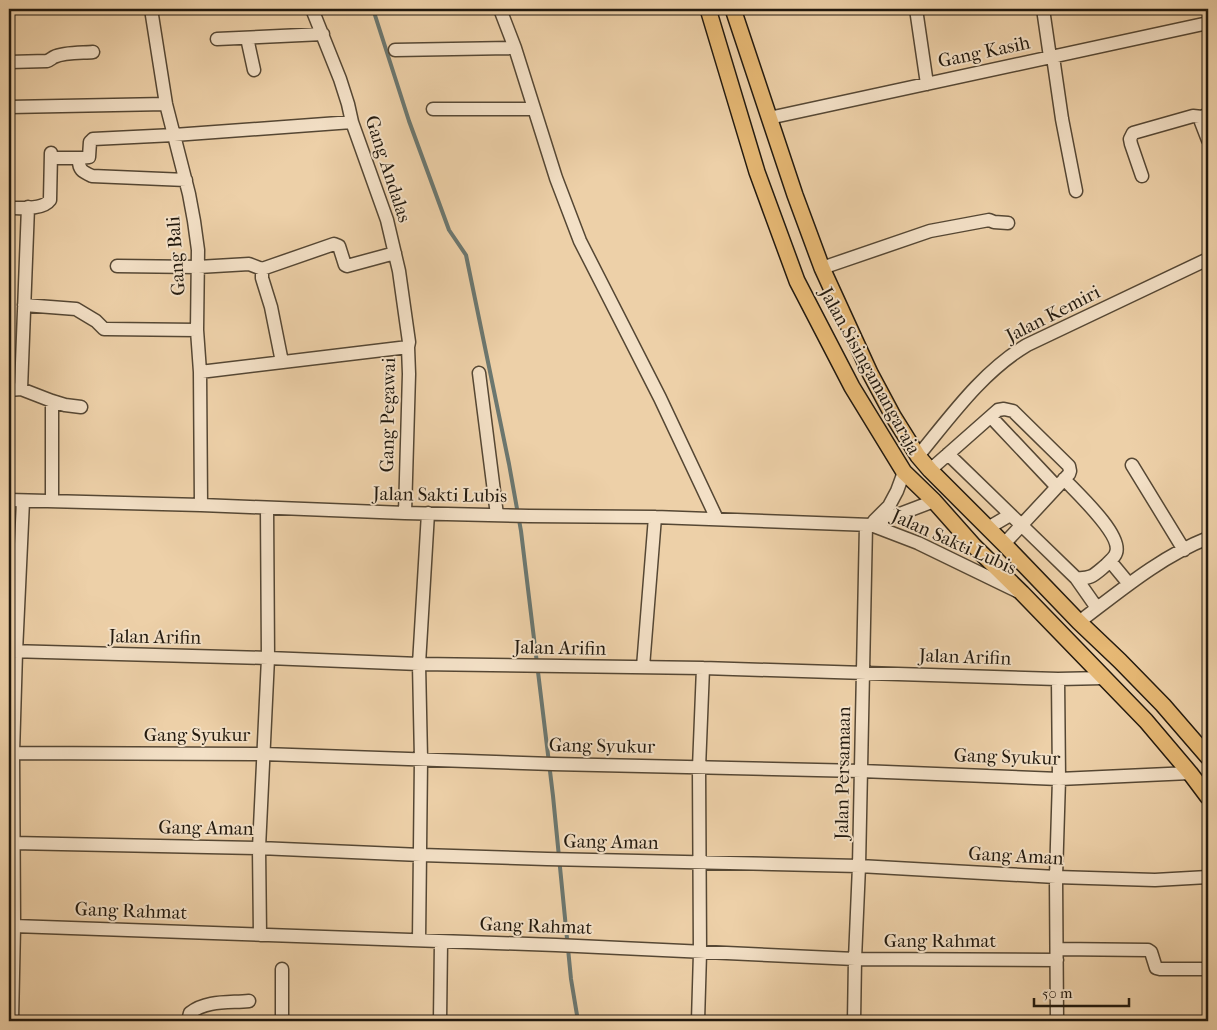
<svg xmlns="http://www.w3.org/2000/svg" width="1217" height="1030" font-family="'IM FELL French Canon',serif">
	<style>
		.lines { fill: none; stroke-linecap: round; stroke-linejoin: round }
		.stream { stroke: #6b7770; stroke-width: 4 }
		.minor-casing { stroke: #554734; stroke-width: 15 }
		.major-casing { stroke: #22190e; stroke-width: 18 }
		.minor { stroke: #f3e0c6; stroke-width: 12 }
		.major { stroke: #e6b874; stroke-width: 15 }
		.labels { text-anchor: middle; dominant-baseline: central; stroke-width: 4; stroke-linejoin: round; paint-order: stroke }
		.street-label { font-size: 19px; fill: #22190e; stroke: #f3e0c6 }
	</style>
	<rect width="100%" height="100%" fill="#edd0a8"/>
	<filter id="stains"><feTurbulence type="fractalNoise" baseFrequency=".004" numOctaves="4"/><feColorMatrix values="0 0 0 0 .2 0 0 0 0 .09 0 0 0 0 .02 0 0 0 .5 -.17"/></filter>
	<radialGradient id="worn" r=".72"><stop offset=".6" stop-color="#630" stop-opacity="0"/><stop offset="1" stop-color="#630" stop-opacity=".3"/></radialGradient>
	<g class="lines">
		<path class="stream" d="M 373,9 L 409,121 L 449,230 L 466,255 L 509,464 L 521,531 L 553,796 L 571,979 L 578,1021"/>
		<g class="minor-casing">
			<path id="minor" d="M 151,9 L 166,104 L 189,194 L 194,221 L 198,250 L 197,330 L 200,372 L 201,505
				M 312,9 L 340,79 L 348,104 L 352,122 L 387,220 L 399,271 L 409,342 L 408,347 L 409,374 L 405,513
				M 500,9 L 515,48 L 556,178 L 580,241 L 660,398 L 717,519
				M 916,9 L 927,84
				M 1043,9 L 1050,57
				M 247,38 L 254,70
				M 217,39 L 323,34
				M 395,50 L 515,48
				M 1053,57 L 1062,119 L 1076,191
				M 9,62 L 47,61 C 50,60 52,58 54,57 C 64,52 83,53 93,52
				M 9,107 L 166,104
				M 433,109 L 534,109
				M 1208,114 L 1202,117 L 1201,122 L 1208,140
				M 769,118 L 1208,23
				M 51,158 L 79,158 C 78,170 83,172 92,176 L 186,180
				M 79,158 L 89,157 L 90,142 L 93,139 L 174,135 L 352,122
				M 1142,176 L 1131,144 L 1130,139 L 1133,133 L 1193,116 L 1202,117
				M 9,208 C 20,208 43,210 50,200 L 51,153
				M 117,266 L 198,267 L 249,264 L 262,269 L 334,244 L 339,246 L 345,265 L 347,266 L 395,253
				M 822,268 L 930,231 L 989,220 L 994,222 L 1008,223
				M 262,269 L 262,278 L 271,307 L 282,362
				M 24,305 L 76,309 L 96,321 L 104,329 L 107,329 L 197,330
				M 200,372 L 408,347
				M 479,373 L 497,515
				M 21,389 L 28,207
				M 9,390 L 21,389 L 52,401 L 65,405 L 81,407
				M 52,401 L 52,501
				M 991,417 L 1057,487
				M 948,454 L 1076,578 C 1092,579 1094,575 1106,565 C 1109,562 1115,557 1116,553 C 1123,535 1076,492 1064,479
				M 918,456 C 951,416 982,372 1027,345 L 1208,259
				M 1132,465 L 1184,550
				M 930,470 L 998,410 L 1004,409 L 1013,411 L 1069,466 L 1070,471 L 1069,474 L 1004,544
				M 9,500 L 201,505 L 405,513 L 529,516 L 655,517 L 871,525 L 918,543 L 1017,591
				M 874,521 L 889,506 L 897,491 L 904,472
				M 871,525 L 934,501
				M 988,528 L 1010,515
				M 1110,561 L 1129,584
				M 1076,578 L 1097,608
				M 1079,622 C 1120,591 1160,557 1208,538
				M 9,651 L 268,658 L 419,664 L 703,668 L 1058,679 L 1104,678
				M 643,667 L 655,517
				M 9,753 L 263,754 L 553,764 L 861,771 L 1059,779 L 1190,773
				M 13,843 L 259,848 L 421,855 L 547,859 L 859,866 L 1056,877 L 1155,880 L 1208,877
				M 14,926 L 556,945 L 855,959 L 1057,960
				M 260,935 L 259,848 L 268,658 L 267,508
				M 419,940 L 421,759 L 419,664 L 428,513
				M 1057,949 L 1148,950 L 1151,952 L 1156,968 L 1160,969 L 1208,969
				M 282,969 L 282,1018 L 284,1021
				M 12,1021 L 14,926 L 13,753 L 16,652 L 23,501
				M 188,1021 L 190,1013 C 207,1000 229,1003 249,1001
				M 440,1021 L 441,942
				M 698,1021 L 700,953 L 699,768 L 703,668
				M 854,1021 L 855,959 L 859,866 L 866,525
				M 1057,1021 L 1056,877 L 1059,779 L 1058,679"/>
		</g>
		<g class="major-casing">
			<path id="major" d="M 708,9 L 757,172 L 797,281 L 852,387 L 904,472 L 934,501 L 974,546 L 1022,593 L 1146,721 L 1190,773 L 1208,797
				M 733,9 L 795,195 L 822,268 L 870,373 L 893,416 L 918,456 L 930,470 L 1004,544 L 1079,622 L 1120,661 L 1163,705 L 1208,757"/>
		</g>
		<use href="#minor" class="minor"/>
		<use href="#major" class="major"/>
	</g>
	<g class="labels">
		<g class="street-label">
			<text transform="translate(984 52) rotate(-12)">Gang Kasih</text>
			<text transform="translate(388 169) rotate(72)">Gang Andalas</text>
			<text transform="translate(176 256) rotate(-94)">Gang Bali</text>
			<text transform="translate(1053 314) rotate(-27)">Jalan Kemiri</text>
			<text transform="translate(870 371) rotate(61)">Jalan Sisingamangaraja</text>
			<text transform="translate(388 415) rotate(-89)">Gang Pegawai</text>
			<text transform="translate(440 495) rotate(1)">Jalan Sakti Lubis</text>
			<text transform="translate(954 542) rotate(24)">Jalan Sakti Lubis</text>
			<text transform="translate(155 637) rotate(1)">Jalan Arifin</text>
			<text transform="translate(560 648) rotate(1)">Jalan Arifin</text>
			<text transform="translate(965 657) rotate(2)">Jalan Arifin</text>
			<text x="197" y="735">Gang Syukur</text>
			<text transform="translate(602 746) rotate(1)">Gang Syukur</text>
			<text transform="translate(1007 757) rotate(2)">Gang Syukur</text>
			<text transform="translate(843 773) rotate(-89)">Jalan Persamaan</text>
			<text transform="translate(206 828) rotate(1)">Gang Aman</text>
			<text transform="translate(611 842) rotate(1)">Gang Aman</text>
			<text transform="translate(1016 856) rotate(3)">Gang Aman</text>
			<text transform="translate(131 911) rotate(2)">Gang Rahmat</text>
			<text transform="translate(536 926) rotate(2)">Gang Rahmat</text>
			<text x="940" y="941">Gang Rahmat</text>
		</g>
	</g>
	<rect width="1217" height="1030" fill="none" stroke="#edd0a8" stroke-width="30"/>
	<rect x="10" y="10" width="1197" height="1010" fill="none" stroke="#22190e" stroke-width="2.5"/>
	<rect x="15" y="15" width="1187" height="1000" fill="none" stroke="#22190e"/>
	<path d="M1034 998v8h95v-8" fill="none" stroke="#22190e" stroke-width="2.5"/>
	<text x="1042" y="998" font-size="15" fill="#22190e" stroke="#f3e0c6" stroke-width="4" paint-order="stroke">50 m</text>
	<rect width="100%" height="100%" filter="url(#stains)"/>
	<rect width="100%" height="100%" fill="url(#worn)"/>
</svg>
